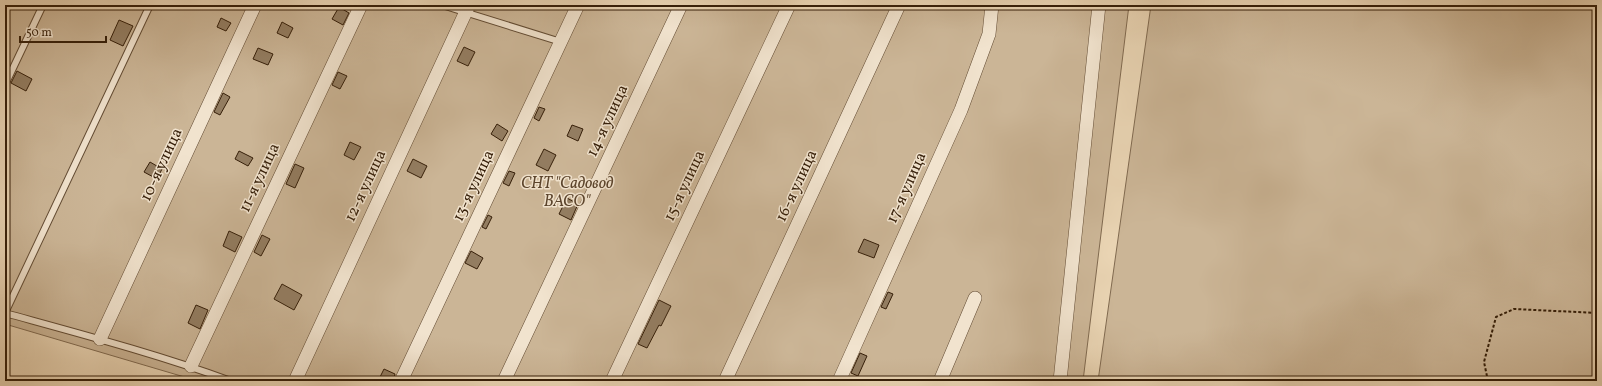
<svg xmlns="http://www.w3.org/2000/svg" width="1602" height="386" font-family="Vollkorn,serif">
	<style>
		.green { fill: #cbb596; stroke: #806a50 }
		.building { fill: #937d61; stroke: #361f09 }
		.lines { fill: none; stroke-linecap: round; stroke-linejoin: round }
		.lane-casing { stroke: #634c34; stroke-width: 8 }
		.street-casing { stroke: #634c34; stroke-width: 14 }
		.path { stroke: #361f09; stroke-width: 2; stroke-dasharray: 3 2; stroke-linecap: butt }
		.lane { stroke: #f1e3ce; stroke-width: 6 }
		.street { stroke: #f1e3ce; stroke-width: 13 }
		.labels { text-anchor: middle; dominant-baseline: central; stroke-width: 3; stroke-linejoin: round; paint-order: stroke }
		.street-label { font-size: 16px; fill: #361f09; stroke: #f1e3ce }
		.park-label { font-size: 16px; font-style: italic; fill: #5b442c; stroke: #f1e3ce }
	</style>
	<rect width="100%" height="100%" fill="#e9d4b3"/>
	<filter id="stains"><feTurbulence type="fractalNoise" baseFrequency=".005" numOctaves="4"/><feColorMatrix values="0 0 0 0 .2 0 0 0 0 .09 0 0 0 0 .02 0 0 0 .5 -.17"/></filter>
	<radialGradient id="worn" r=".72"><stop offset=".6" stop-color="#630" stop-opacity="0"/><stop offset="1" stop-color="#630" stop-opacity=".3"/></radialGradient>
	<path class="green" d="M 5,5 L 1129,5 L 1083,381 L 198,381 L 5,324 Z
		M 1151,5 L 1597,5 L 1597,381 L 1098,381 Z"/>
	<path class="building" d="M 339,7 L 349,13 L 343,25 L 332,19 Z
		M 221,18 L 231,23 L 226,31 L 217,27 Z
		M 119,20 L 133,26 L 123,46 L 110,40 Z
		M 282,22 L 293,28 L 288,38 L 277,33 Z
		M 464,47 L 475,52 L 468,66 L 457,61 Z
		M 258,48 L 273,54 L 268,65 L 253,59 Z
		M 17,71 L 32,79 L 26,91 L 11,83 Z
		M 338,72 L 347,76 L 340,89 L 332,85 Z
		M 223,93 L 230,97 L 220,115 L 214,112 Z
		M 539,107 L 545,109 L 539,121 L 534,118 Z
		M 497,124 L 508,131 L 502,141 L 491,134 Z
		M 572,125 L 583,129 L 578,141 L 567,136 Z
		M 350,142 L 361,147 L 354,160 L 344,155 Z
		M 544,149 L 556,155 L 548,171 L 536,165 Z
		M 239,151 L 253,158 L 248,166 L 235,159 Z
		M 413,159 L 427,166 L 421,178 L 407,171 Z
		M 150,162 L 162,169 L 157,179 L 144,172 Z
		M 295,164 L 304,168 L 295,188 L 286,184 Z
		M 509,171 L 515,173 L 509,186 L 503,183 Z
		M 567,198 L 578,204 L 571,220 L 559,214 Z
		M 488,215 L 492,217 L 486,229 L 482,227 Z
		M 229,231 L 242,237 L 235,252 L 223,246 Z
		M 262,235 L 270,239 L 261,256 L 254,252 Z
		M 864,239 L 879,245 L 874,258 L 858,252 Z
		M 471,251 L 483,258 L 477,269 L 465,263 Z
		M 282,284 L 302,295 L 294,310 L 274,299 Z
		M 888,292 L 893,294 L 886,309 L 881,307 Z
		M 659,300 L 671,306 L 661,326 L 659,325 L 647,348 L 638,344 Z
		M 196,305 L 208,310 L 200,329 L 188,323 Z
		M 860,353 L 867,356 L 858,376 L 851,373 Z
		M 384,369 L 395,374 L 393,381 L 378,381 Z"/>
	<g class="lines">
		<g class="lane-casing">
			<path id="lane" d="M 442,5 L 561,42
				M 5,85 L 43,5
				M 5,313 L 150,5
				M 5,313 C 81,334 157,354 231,381"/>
		</g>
		<g class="street-casing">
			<path id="street" d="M 100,339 L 255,5
				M 191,366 L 361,5
				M 295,381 L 469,5
				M 401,381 L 578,5
				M 504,381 L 681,5
				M 612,381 L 789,5
				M 725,381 L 899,5
				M 839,381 L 961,110 L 989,34 L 992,5
				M 940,381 L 975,298
				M 1060,381 L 1099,5"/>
		</g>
		<path class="path" d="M 1488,381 L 1484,362 L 1496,317 L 1514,309 L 1597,313"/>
		<use href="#lane" class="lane"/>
		<use href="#street" class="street"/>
	</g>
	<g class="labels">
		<g class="street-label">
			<text transform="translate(608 121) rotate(-65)">14-я улица</text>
			<text transform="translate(162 165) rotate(-65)">10-я улица</text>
			<text transform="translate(260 178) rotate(-65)">11-я улица</text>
			<text transform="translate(366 186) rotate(-65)">12-я улица</text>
			<text transform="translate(474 186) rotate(-65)">13-я улица</text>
			<text transform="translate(685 186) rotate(-65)">15-я улица</text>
			<text transform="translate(797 186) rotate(-65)">16-я улица</text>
			<text transform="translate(907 188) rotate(-66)">17-я улица</text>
		</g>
		<g class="park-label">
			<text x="567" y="184">СНТ "Садовод<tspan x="567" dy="18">ВАСО"</tspan></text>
		</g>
	</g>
	<rect width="1602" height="386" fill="none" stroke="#e9d4b3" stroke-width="20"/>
	<rect x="6" y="6" width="1590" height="374" fill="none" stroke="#361f09" stroke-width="2"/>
	<rect x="10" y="10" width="1582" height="366" fill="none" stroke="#361f09"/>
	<path d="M20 36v6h86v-6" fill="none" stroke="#361f09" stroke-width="2"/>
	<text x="26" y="36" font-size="12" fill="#361f09" stroke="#f1e3ce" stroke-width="3" paint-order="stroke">50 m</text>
	<rect width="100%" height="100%" filter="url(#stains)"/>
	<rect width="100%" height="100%" fill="url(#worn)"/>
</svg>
